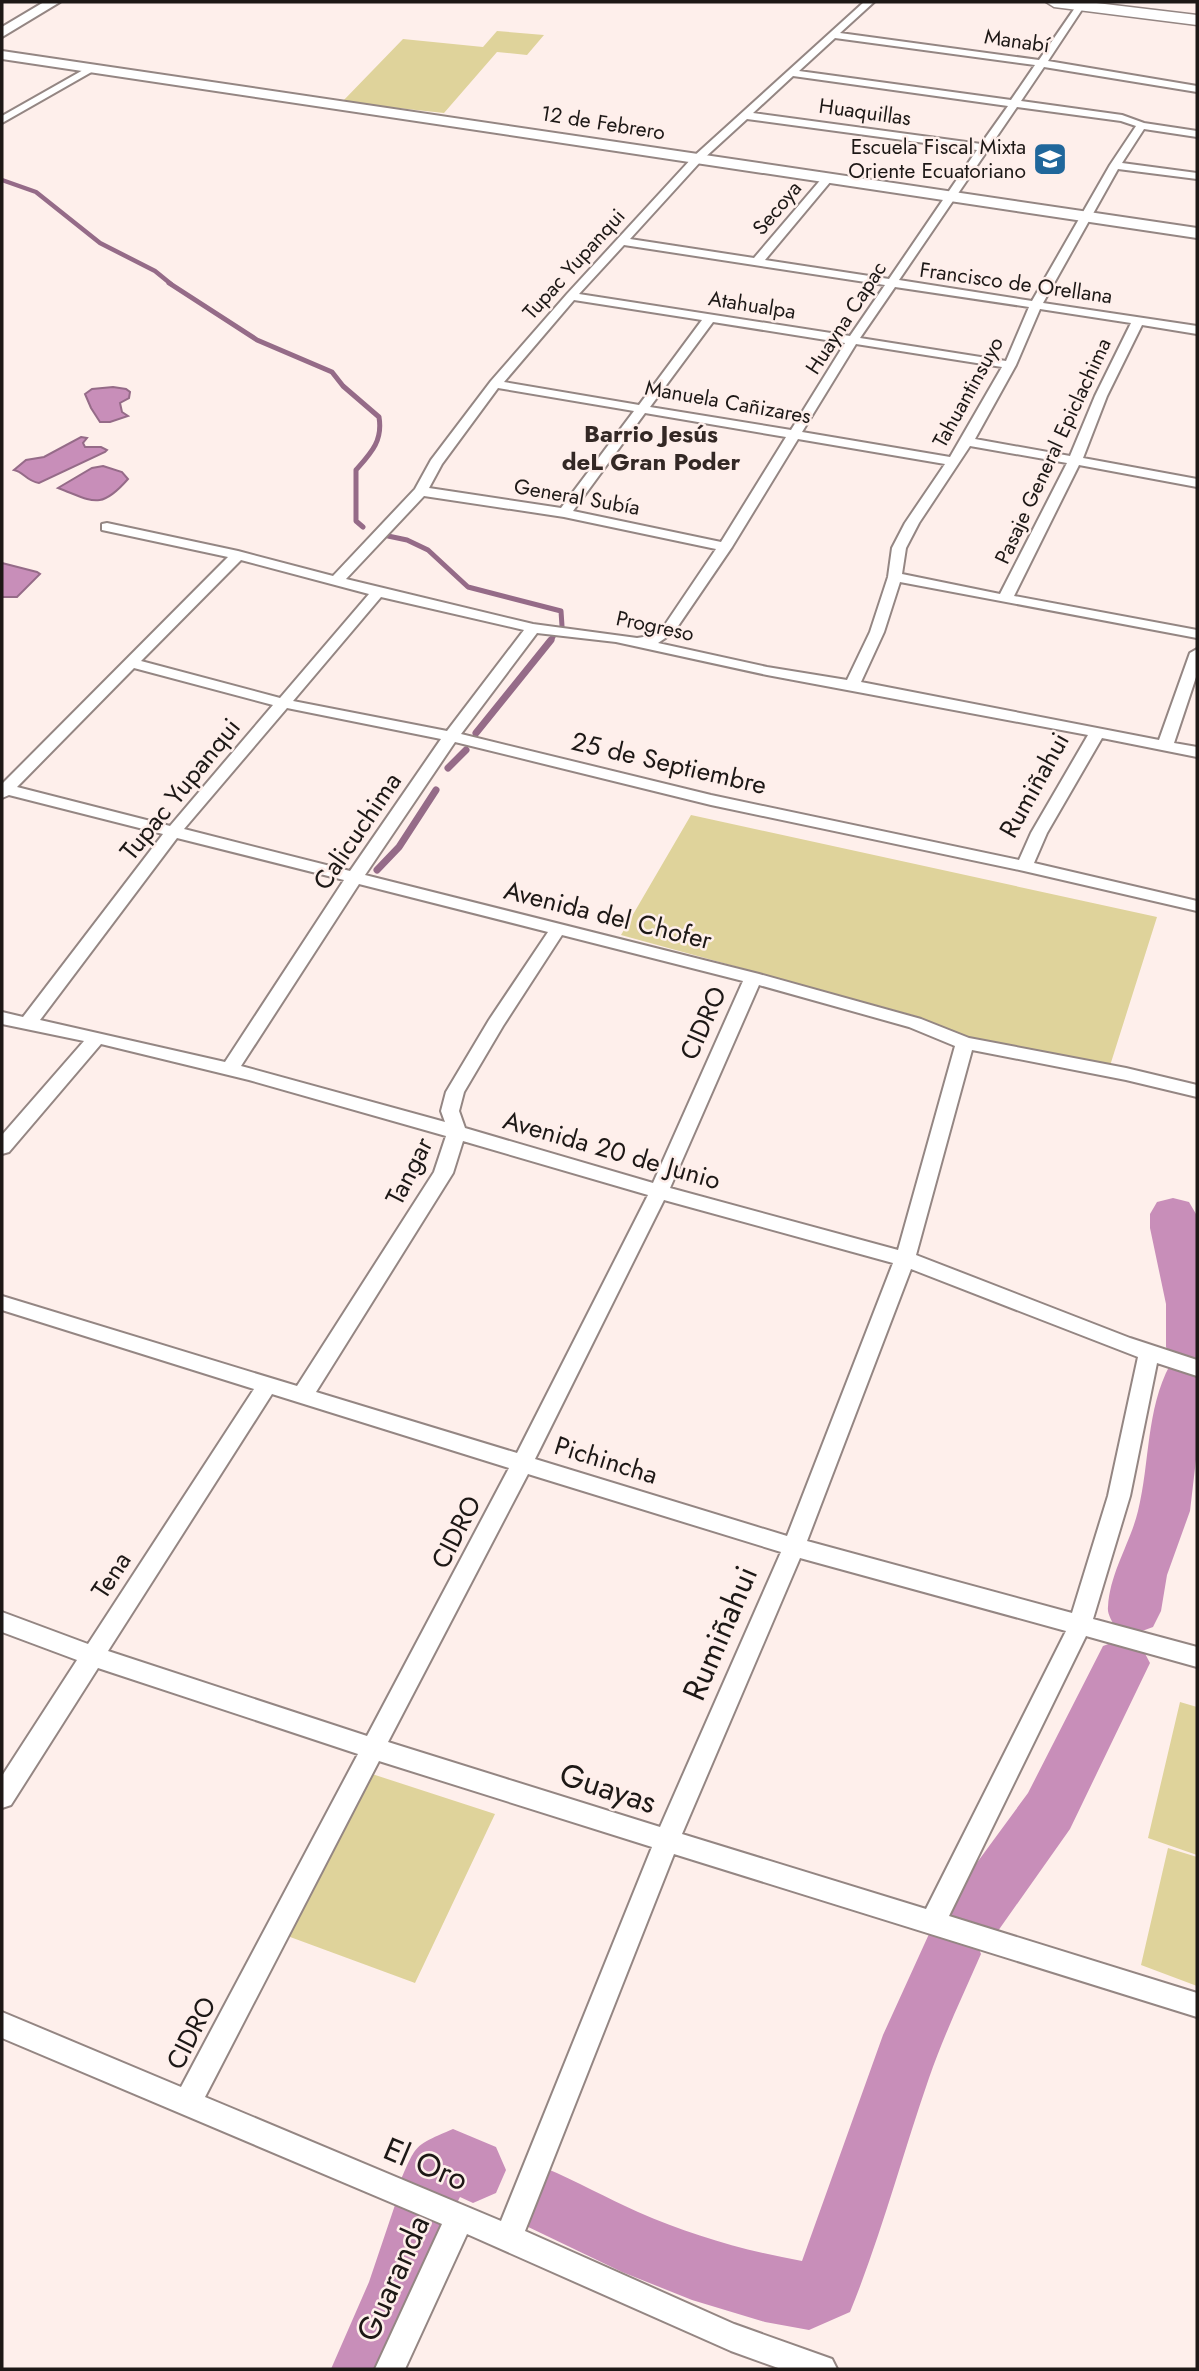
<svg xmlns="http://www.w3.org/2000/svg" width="1199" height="2371" font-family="Jost,sans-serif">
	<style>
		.green { fill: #dfd39b }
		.water { fill: #c88eb9; stroke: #956b88; stroke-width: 2 }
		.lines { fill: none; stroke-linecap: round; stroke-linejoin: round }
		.stream-far2 { stroke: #956b88; stroke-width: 4.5 }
		.stream-far1 { stroke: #956b88; stroke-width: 5 }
		.stream { stroke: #956b88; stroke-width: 7 }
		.river { fill: #c88eb9; fill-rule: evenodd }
		.street-casing { stroke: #948683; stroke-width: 4 }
		.secondary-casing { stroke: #948683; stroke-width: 4 }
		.primary-casing { stroke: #948683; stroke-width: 3 }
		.street { fill: #fff; fill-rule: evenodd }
		.secondary { fill: #fff; fill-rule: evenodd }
		.primary { fill: #fff; fill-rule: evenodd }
		.labels { text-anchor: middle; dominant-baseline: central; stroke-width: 5; stroke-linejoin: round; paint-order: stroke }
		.far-street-label { font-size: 21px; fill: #1d1816; stroke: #feefeb }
		.far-poi-label { font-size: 21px; fill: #1d1816; stroke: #feefeb; text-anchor: end }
		.far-quarter-label { font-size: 24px; font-weight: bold; fill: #332825; stroke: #feefeb }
		.street-label { font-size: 26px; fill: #1d1816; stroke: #feefeb }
		.near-street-label { font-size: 32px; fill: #1d1816; stroke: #feefeb }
	</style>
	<rect width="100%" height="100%" fill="#feefeb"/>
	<path class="green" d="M 497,31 L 544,35 L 527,55 L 497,52 L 444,113 L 342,102 L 403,39 L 483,47 Z
		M 691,815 L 1157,917 L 1108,1072 L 948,1037 L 916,1016 L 621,935 Z
		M 1180,1702 L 1197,1707 L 1197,1855 L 1148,1838 Z
		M 369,1773 L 495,1814 L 415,1983 L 282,1934 Z
		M 1168,1848 L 1197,1857 L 1197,1986 L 1141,1965 Z"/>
	<path class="water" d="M 113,387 L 126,389 L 130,392 L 129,398 L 120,403 L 122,412 L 128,416 L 110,422 L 100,422 L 91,408 L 85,394 L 92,389 Z
		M 81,437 L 87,438 L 83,443 L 85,447 L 101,447 L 107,450 L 105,452 L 39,483 C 26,481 24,472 14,470 L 26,460 L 44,457 Z
		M 103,466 L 122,472 L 128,479 C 100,511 93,501 58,488 L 92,468 Z
		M 2,563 L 37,572 L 40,574 L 17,597 L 2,597 Z"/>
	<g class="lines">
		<path class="stream-far2" d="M 2,180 L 36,192 L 100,243 L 155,271 L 171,284"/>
		<path class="stream-far1" d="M 169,283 L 257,340 L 332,372 L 343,386 L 379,417 C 383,441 371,453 356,470 L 356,521 L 363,527
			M 388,536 L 407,540 L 428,550 L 468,587 L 561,611 L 562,626
			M 550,641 L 553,637"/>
		<path class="stream" d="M 476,733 L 551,640
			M 448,768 L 466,750
			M 377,870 L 399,847 L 436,790"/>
		<path class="river" d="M 1173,1198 L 1189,1202 L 1196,1214 L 1197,1451 L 1190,1511 L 1167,1575 L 1161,1611 L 1153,1627 L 1134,1634 L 1115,1627 C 1112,1621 1107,1614 1108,1607 C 1110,1572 1130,1544 1138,1511 C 1150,1463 1146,1409 1170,1365 L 1178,1362 L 1173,1360 L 1166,1347 L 1166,1304 L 1150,1228 L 1150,1214 L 1157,1202 Z
			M 1122,1639 L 1141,1646 L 1150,1663 L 1070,1829 L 993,1938 L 977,1944 L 981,1954 C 963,1995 944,2035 929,2078 C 902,2156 881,2236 850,2312 L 809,2330 L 765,2322 L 692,2300 L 622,2272 L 522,2224 L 512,2201 L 522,2178 L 545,2168 C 577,2181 606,2198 638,2212 C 690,2235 746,2251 802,2261 L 883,2035 L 929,1934 L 946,1927 L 942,1918 L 951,1898 L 1028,1793 L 1103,1646 Z
			M 453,2129 L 496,2147 L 506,2170 L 496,2193 L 473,2203 L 460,2197 L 456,2205 L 444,2210 L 451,2228 L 435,2288 L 400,2369 L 331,2369 L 369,2282 L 395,2205 L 407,2199 L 400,2182 C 417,2143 414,2146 453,2129 Z"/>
		<g class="street-casing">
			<path id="street" d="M 864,2 L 874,2 L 840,33 L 1039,60 L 1079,2 L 1087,2 L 1048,61 L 1197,86 L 1197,92 L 1044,67 L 1021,101 L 1122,115 L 1144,123 L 1197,131 L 1197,137 L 1144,129 L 1122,163 L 1197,173 L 1197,179 L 1118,169 L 1043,303 L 1197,326 L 1197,334 L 1142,325 L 1107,396 L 1083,458 L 1197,479 L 1197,487 L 1079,465 L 1014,596 L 1197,630 L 1197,638 L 900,582 L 884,632 L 861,682 L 1159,740 L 1190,653 L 1197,649 L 1197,674 L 1174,743 L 1197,747 L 1197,757 L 1102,738 L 1047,833 L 1034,863 L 1197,901 L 1197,911 L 1024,871 L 711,805 L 455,742 L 365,875 L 759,974 L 921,1019 L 969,1038 L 1126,1068 L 1197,1085 L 1197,1097 L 1126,1080 L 972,1050 L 916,1255 L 1130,1338 L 1197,1360 L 1197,1376 L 1157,1363 L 1130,1496 L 1093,1619 L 1197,1647 L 1197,1667 L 1086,1636 L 949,1916 L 1197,1993 L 1197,2017 L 674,1854 L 525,2231 L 734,2324 L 832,2359 L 837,2369 L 781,2369 L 731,2351 L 467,2234 L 405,2369 L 375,2369 L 442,2224 L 2,2038 L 2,2012 L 181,2087 L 358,1754 L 98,1668 L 11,1805 L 2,1808 L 2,1776 L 77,1660 L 2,1632 L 2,1612 L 88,1644 L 254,1389 L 2,1310 L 2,1296 L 297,1386 L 434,1172 L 446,1136 L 249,1080 L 101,1044 L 9,1152 L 2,1154 L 2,1135 L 84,1041 L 2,1024 L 2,1012 L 23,1017 L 163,834 L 9,795 L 2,798 L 2,784 L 228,557 L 102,530 L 102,524 L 107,523 L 238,551 L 333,576 L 415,489 L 431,460 L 491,381 L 567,294 L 693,157 ZM 835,38 L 1035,65 L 1011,100 L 799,71 ZM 793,76 L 1008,106 L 981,144 L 753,113 ZM 1017,107 L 1121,121 L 1136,126 L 1110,165 L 1032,301 L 899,280 ZM 747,119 L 977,150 L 889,279 L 765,260 L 831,181 L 831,177 L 823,177 L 754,258 L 630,239 L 701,161 ZM 624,245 L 885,285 L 850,336 L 579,294 ZM 895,287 L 1029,307 L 1006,361 L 860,338 ZM 574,300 L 702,320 L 639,405 L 504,382 ZM 1040,309 L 1131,323 L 1095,396 L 1070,456 L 975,439 L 1016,365 ZM 713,322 L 845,343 L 791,430 L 650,407 ZM 856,344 L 1002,367 L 950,457 L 802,432 ZM 498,388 L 634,411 L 561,508 L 429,488 L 442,464 ZM 645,413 L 786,437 L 721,542 L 573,511 ZM 798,439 L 945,464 L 905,523 L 892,548 L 888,577 L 870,632 L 847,680 L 767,667 L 658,643 L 674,632 L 732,547 ZM 970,446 L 1067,463 L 1000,594 L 902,574 L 906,548 L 919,523 ZM 424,496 L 564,517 L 716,549 L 662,629 L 650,636 L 637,638 L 533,624 L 346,579 ZM 241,560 L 369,594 L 280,698 L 141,661 ZM 381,597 L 524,630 L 447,731 L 293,701 ZM 537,633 L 616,642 L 767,675 L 1088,735 L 1031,833 L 1019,860 L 711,795 L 461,734 ZM 134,668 L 273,705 L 170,826 L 17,787 ZM 287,708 L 441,739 L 350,871 L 184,829 ZM 177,838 L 344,880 L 225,1062 L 40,1020 ZM 359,884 L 548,932 L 489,1020 L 446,1092 L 441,1111 L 445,1122 L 241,1066 ZM 562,935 L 743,981 L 653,1183 L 465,1128 L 459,1111 L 464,1092 L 503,1026 ZM 759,985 L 909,1027 L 955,1046 L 898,1250 L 670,1188 ZM 463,1141 L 648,1195 L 517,1453 L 316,1392 L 453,1173 ZM 664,1200 L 893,1263 L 787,1536 L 535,1459 ZM 911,1269 L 1138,1357 L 1108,1496 L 1072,1613 L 807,1541 ZM 272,1394 L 509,1468 L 367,1736 L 108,1651 ZM 528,1474 L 781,1552 L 660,1827 L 388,1742 ZM 800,1558 L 1066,1631 L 926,1909 L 682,1834 ZM 379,1761 L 652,1847 L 501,2221 L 205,2097 Z
				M 92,65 L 97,68 L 95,70 L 2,123 L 2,116 Z"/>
		</g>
		<g class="secondary-casing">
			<path id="secondary" d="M 44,2 L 60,2 L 2,37 L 2,27 Z
				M 2,51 L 1197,228 L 1197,238 L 2,59 Z"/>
		</g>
		<g class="primary-casing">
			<path id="primary" d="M 1046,2 L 1088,2 L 1197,15 L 1197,25 L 1054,7 Z"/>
		</g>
		<use href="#street" class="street"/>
		<use href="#secondary" class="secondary"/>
		<use href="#primary" class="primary"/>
	</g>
	<defs>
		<g id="school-square" transform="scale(1.75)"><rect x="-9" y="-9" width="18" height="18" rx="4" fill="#20679b" stroke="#feefeb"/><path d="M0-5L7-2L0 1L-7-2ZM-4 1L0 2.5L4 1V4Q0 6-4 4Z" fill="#fff"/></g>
	</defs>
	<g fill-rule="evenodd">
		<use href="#school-square" x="1050" y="159"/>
	</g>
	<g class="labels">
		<g class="far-street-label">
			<text transform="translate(1017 41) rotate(8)">Manabí</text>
			<text transform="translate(865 112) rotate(8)">Huaquillas</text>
			<text transform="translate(603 123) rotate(9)">12 de Febrero</text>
			<text transform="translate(777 208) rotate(-50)">Secoya</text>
			<text transform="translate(574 264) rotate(-48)">Tupac Yupanqui</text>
			<text transform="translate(1016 283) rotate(8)">Francisco de Orellana</text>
			<text transform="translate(752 305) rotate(9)">Atahualpa</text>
			<text transform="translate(846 318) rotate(-57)">Huayna Capac</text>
			<text transform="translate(968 392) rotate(-61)">Tahuantinsuyo</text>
			<text transform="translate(728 402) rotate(10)">Manuela Cañizares</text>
			<text transform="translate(1053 451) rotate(-65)">Pasaje General Epiclachima</text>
			<text transform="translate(577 497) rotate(10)">General Subía</text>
			<text transform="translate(655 626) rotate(12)">Progreso</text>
		</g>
		<g class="far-poi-label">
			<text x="1026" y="147">Escuela Fiscal Mixta<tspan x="1026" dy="24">Oriente Ecuatoriano</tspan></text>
		</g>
		<g class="far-quarter-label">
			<text x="651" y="433">Barrio Jesús<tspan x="651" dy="28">deL Gran Poder</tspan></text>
		</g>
		<g class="street-label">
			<text transform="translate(669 763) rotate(13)">25 de Septiembre</text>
			<text transform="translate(1034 785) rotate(-61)">Rumiñahui</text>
			<text transform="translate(180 789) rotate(-51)">Tupac Yupanqui</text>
			<text transform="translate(357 831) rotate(-56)">Calicuchima</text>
			<text transform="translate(608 915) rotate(14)">Avenida del Chofer</text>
			<text transform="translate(703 1023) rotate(-66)">CIDRO</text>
			<text transform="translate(612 1150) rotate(16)">Avenida 20 de Junio</text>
			<text transform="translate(409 1171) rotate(-63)">Tangar</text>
			<text transform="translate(606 1460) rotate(17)">Pichincha</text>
			<text transform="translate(456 1532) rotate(-63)">CIDRO</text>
			<text transform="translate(111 1575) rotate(-57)">Tena</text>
			<text transform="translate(191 2033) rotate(-63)">CIDRO</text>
		</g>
		<g class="near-street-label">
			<text transform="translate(720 1633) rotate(-67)">Rumiñahui</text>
			<text transform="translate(608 1788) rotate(18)">Guayas</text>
			<text transform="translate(426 2164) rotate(23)">El Oro</text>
			<text transform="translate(393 2278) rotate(-66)">Guaranda</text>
		</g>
	</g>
	<rect width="1199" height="2371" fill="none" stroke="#1d1816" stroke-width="7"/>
</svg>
